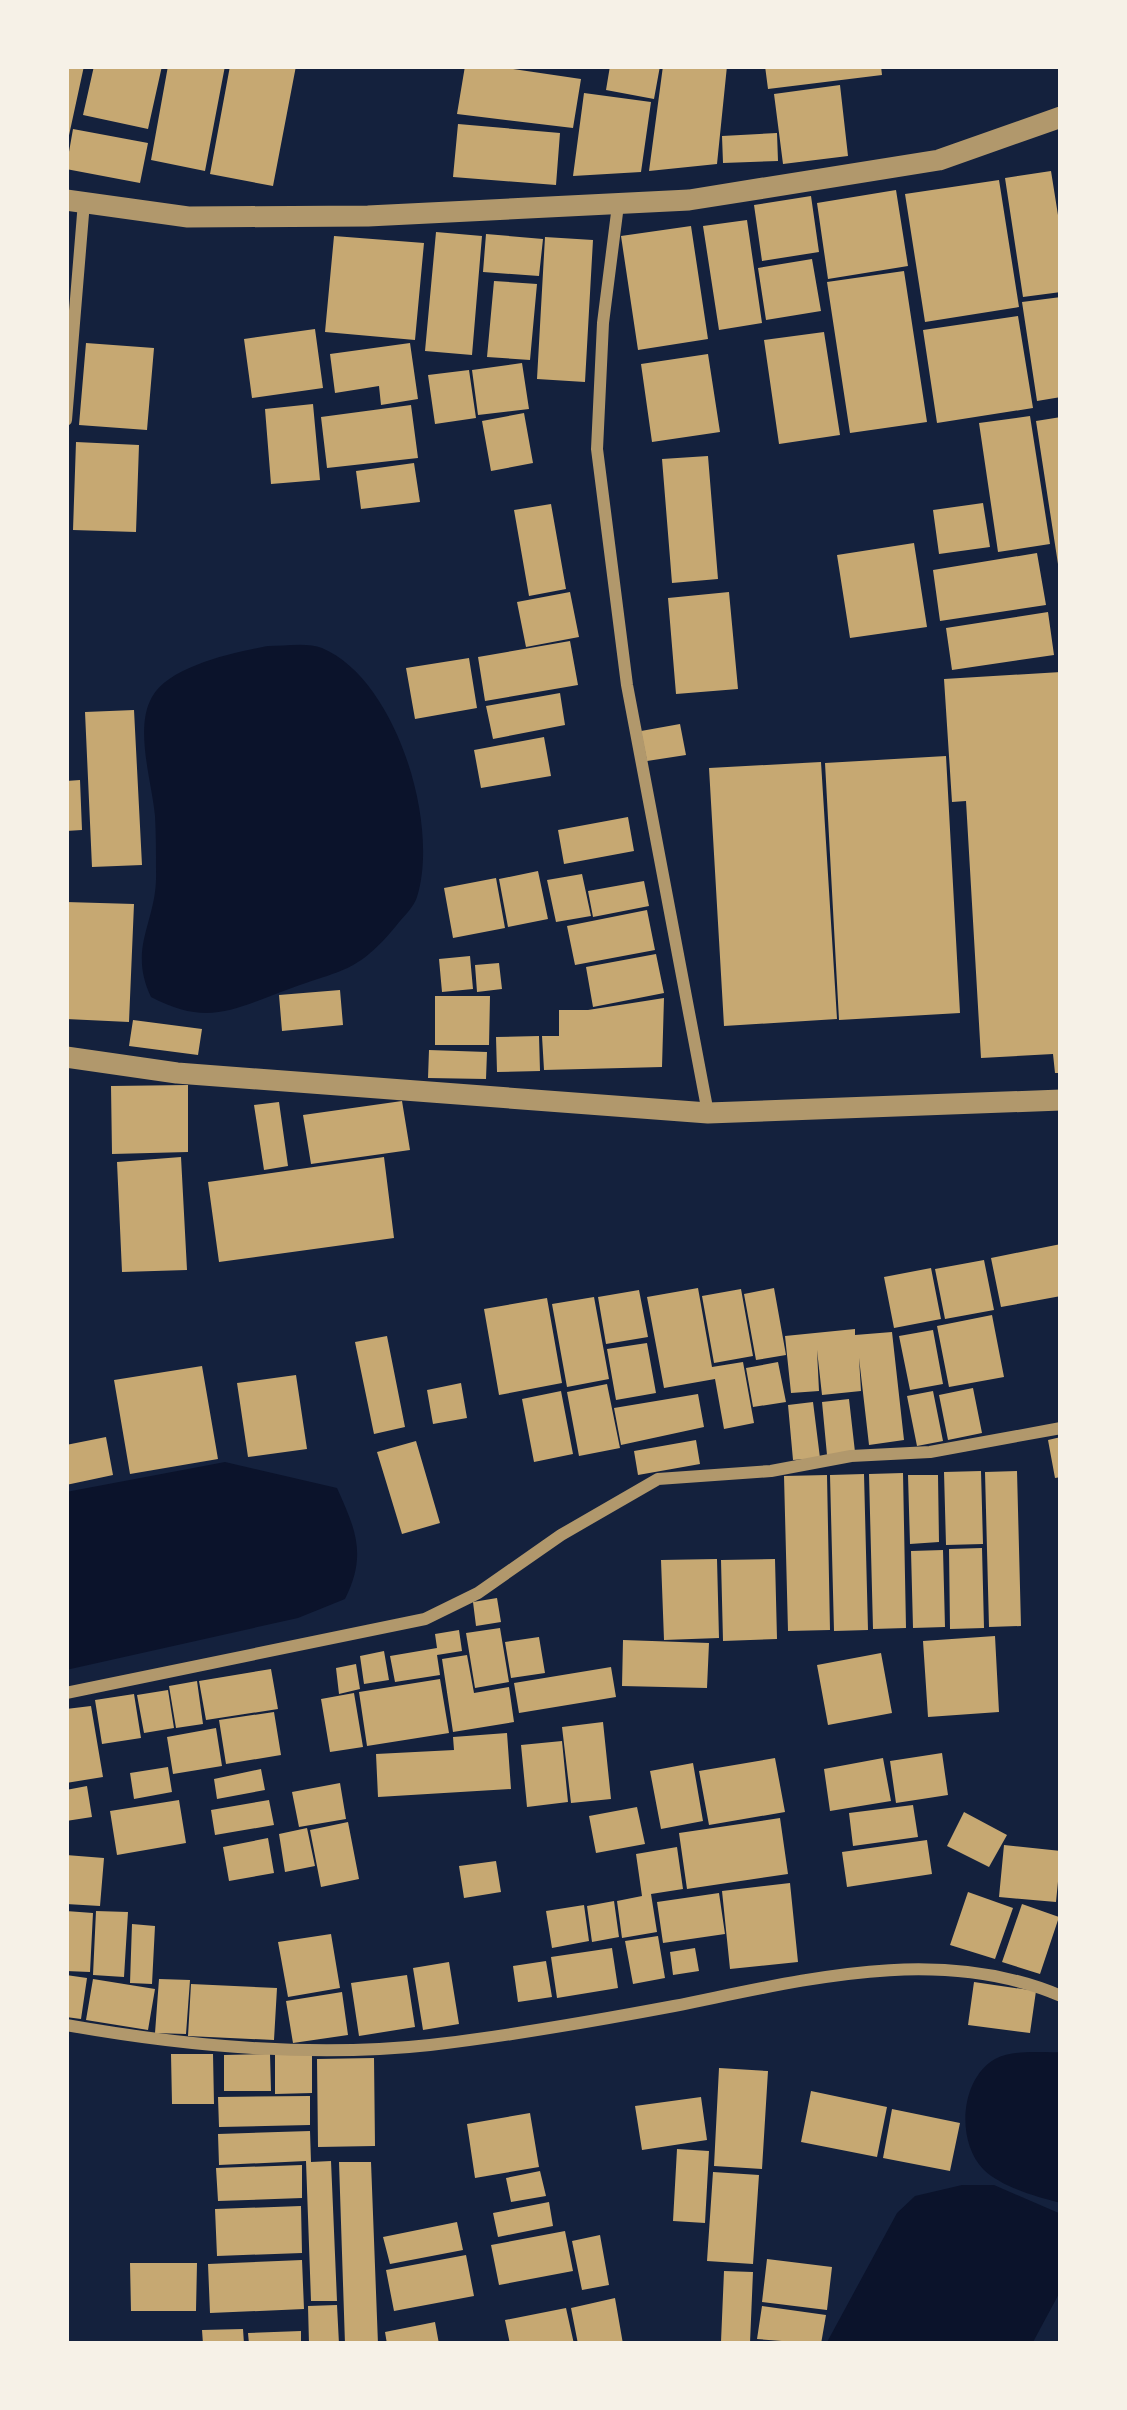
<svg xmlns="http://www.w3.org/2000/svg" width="1127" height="2410" font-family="'Work Sans',sans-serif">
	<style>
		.water { fill: #0b132b }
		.building { fill: #c6a872 }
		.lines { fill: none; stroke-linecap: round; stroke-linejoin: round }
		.minor { stroke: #b1986c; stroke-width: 12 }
		.tertiary { stroke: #b1986c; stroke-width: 21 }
	</style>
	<rect width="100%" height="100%" fill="#14213d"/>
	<path class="water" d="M 268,646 C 284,646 308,642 322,648 C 396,679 440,824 417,897 C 414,907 403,917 396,926 C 357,973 343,969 289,989 C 234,1009 208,1027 151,997 C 127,946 158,922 156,871 C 156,853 156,834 155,816 C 152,782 134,728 152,697 C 169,666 235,652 268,646 Z
		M 225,1462 L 337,1488 C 356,1530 367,1555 345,1599 L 298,1618 L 66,1670 L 66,1492 Z
		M 1061,2052 L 1061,2203 C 1037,2197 1001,2187 983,2169 C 956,2141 960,2079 995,2059 C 1014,2049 1041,2053 1061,2052 Z
		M 962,2185 L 994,2185 L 1061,2214 L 1061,2290 L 1032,2344 L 826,2344 L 897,2213 L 915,2196 Z"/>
	<path class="building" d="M 66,66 L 84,66 L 68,140 L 66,140 Z
		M 94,66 L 162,66 L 148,129 L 83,115 Z
		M 168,66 L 225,66 L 205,171 L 151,160 Z
		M 230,66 L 296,66 L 273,186 L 210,174 Z
		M 465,66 L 493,66 L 581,79 L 573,128 L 457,114 Z
		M 610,66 L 660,66 L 654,99 L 606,90 Z
		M 663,66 L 727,66 L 717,164 L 649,171 Z
		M 765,66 L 881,66 L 882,75 L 768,89 Z
		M 840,85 L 848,156 L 783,164 L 774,94 Z
		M 584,93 L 651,102 L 641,172 L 573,176 Z
		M 458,124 L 560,133 L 556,185 L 453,177 Z
		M 73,129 L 148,143 L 140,183 L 66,169 Z
		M 777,133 L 778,161 L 723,163 L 722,136 Z
		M 1051,171 L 1061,234 L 1061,292 L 1023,297 L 1005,178 Z
		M 999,180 L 1019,307 L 925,322 L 905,194 Z
		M 896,190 L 908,266 L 828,279 L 817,203 Z
		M 811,196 L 819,252 L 762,261 L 754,205 Z
		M 747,220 L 762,323 L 719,330 L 703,226 Z
		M 691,226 L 708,339 L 638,350 L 621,236 Z
		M 436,232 L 482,236 L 472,355 L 425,351 Z
		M 486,234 L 543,239 L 539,276 L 483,272 Z
		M 334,236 L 424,243 L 415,340 L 325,332 Z
		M 545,237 L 593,240 L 585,382 L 537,379 Z
		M 812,259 L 821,311 L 766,320 L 758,268 Z
		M 904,271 L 927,422 L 850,433 L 827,282 Z
		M 494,281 L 537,284 L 530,360 L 487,357 Z
		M 1061,297 L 1061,397 L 1037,401 L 1022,302 Z
		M 1018,316 L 1033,408 L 937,423 L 923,330 Z
		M 315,329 L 323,388 L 252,398 L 244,339 Z
		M 824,332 L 840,435 L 779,444 L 764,340 Z
		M 86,343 L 154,348 L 147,430 L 79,425 Z
		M 410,343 L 418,399 L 381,405 L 379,386 L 335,393 L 330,354 Z
		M 708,354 L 720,432 L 652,442 L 641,364 Z
		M 522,363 L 529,409 L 478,415 L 472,370 Z
		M 469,370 L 476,418 L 435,424 L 428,375 Z
		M 313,404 L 320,480 L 271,484 L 265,409 Z
		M 411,405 L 418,458 L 327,468 L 321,417 Z
		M 524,413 L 533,463 L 491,471 L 482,421 Z
		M 1030,416 L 1050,544 L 998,552 L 979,423 Z
		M 1061,417 L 1061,564 L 1058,564 L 1036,421 Z
		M 76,442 L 139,445 L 136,532 L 73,530 Z
		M 708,456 L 718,579 L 672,583 L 662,459 Z
		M 414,463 L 420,502 L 361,509 L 356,471 Z
		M 983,503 L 990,547 L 939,554 L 933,510 Z
		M 551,504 L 566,589 L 529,596 L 514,510 Z
		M 914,543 L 927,627 L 850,638 L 837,555 Z
		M 1037,553 L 1046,605 L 940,621 L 933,570 Z
		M 570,592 L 579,637 L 526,647 L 517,602 Z
		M 729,592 L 738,689 L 676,694 L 668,598 Z
		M 1048,612 L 1054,655 L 952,670 L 946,628 Z
		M 570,641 L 578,685 L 485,701 L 478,657 Z
		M 469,658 L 477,708 L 415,719 L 406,668 Z
		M 1061,672 L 1061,1073 L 1055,1073 L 1053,1054 L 981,1058 L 966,801 L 952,802 L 944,679 Z
		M 560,693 L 565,725 L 493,739 L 486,706 Z
		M 134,710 L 142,865 L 92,867 L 85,712 Z
		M 680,724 L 686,755 L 647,761 L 641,731 Z
		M 544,737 L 551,776 L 481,788 L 474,750 Z
		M 946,756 L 960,1013 L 839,1020 L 825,763 Z
		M 821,762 L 837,1019 L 724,1026 L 709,768 Z
		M 80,780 L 82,830 L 66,831 L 66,781 Z
		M 628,817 L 634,851 L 564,864 L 558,830 Z
		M 538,871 L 548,919 L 508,927 L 499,879 Z
		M 582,874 L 591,916 L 556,922 L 547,880 Z
		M 496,878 L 505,928 L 453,938 L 444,888 Z
		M 644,881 L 649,906 L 593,917 L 588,891 Z
		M 66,902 L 134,904 L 129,1022 L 66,1019 Z
		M 647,910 L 655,950 L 575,965 L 567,926 Z
		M 656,954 L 664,993 L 593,1007 L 586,967 Z
		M 470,956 L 473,989 L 442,992 L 439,959 Z
		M 499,963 L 502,989 L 477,992 L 475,965 Z
		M 340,990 L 343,1025 L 282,1031 L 279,995 Z
		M 435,996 L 490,996 L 489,1045 L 435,1045 Z
		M 664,998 L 662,1067 L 544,1070 L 542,1036 L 559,1036 L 559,1010 L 588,1010 Z
		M 133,1020 L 202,1029 L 198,1055 L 129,1046 Z
		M 539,1036 L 540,1071 L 497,1072 L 496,1037 Z
		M 429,1050 L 487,1052 L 486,1079 L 428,1078 Z
		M 188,1085 L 188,1152 L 112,1154 L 111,1086 Z
		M 402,1101 L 410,1150 L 311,1164 L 303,1115 Z
		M 279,1102 L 288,1166 L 264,1170 L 254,1105 Z
		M 181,1157 L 187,1270 L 122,1272 L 117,1162 Z
		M 384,1157 L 394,1238 L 219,1262 L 208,1182 Z
		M 1061,1244 L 1061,1296 L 1001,1307 L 991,1258 Z
		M 984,1260 L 994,1310 L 945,1319 L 935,1269 Z
		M 931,1268 L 941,1319 L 894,1328 L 884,1277 Z
		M 698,1288 L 712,1367 L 743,1362 L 754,1423 L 724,1429 L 715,1379 L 664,1388 L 647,1297 Z
		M 774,1288 L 786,1355 L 756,1360 L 744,1294 Z
		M 741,1289 L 753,1356 L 714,1363 L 702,1296 Z
		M 639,1290 L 648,1337 L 606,1344 L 598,1297 Z
		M 594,1297 L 609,1379 L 567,1387 L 552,1304 Z
		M 547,1298 L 562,1383 L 499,1395 L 484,1309 Z
		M 992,1315 L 1004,1377 L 949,1387 L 937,1326 Z
		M 855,1329 L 855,1335 L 892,1332 L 904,1440 L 869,1445 L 859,1358 L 861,1391 L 822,1395 L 817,1350 L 819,1391 L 791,1393 L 785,1336 Z
		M 933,1330 L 943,1384 L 910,1390 L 899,1336 Z
		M 387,1336 L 405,1427 L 374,1434 L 355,1342 Z
		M 647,1343 L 656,1393 L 616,1400 L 607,1349 Z
		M 778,1362 L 786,1402 L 753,1407 L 746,1368 Z
		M 202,1366 L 218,1459 L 130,1474 L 114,1380 Z
		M 296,1375 L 307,1449 L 248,1457 L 237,1383 Z
		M 461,1383 L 467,1418 L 433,1424 L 427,1390 Z
		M 607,1384 L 620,1448 L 579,1456 L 567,1392 Z
		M 973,1388 L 982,1433 L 948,1440 L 939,1395 Z
		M 561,1391 L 573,1454 L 534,1462 L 522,1399 Z
		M 933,1391 L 943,1441 L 917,1446 L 907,1396 Z
		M 698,1394 L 704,1427 L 621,1445 L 614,1408 Z
		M 849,1399 L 855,1452 L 827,1455 L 822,1402 Z
		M 813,1402 L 820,1458 L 793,1460 L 788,1405 Z
		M 106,1437 L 113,1475 L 66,1485 L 66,1445 Z
		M 1061,1437 L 1061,1477 L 1055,1478 L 1048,1440 Z
		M 696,1440 L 700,1464 L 638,1475 L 634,1451 Z
		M 416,1441 L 440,1523 L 402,1534 L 377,1452 Z
		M 981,1471 L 983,1544 L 946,1545 L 944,1472 Z
		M 1017,1471 L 1021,1626 L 989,1627 L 985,1472 Z
		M 903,1473 L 906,1628 L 873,1629 L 869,1474 Z
		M 864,1474 L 868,1630 L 834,1631 L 830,1475 Z
		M 827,1475 L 830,1630 L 788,1631 L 784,1476 Z
		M 908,1475 L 938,1475 L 939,1542 L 910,1544 Z
		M 982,1548 L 984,1628 L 950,1629 L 949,1549 Z
		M 943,1550 L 945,1627 L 913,1628 L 911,1551 Z
		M 717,1559 L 719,1638 L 664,1640 L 661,1560 Z
		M 775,1559 L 777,1639 L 723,1641 L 721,1560 Z
		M 497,1598 L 501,1622 L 476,1626 L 473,1602 Z
		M 500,1628 L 509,1682 L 475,1688 L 466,1633 Z
		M 459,1630 L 462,1651 L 437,1655 L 440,1675 L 395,1682 L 390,1656 L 437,1648 L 435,1634 Z
		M 995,1636 L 999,1712 L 928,1717 L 923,1641 Z
		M 539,1637 L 545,1673 L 511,1678 L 505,1642 Z
		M 623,1640 L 709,1643 L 707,1688 L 622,1686 Z
		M 384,1651 L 389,1680 L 364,1684 L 360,1656 Z
		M 881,1653 L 892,1713 L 828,1725 L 817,1665 Z
		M 467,1655 L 474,1693 L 509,1687 L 514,1722 L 453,1732 L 442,1659 Z
		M 356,1664 L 360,1689 L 339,1694 L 336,1668 Z
		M 611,1667 L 616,1697 L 519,1713 L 514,1683 Z
		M 271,1669 L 278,1709 L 206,1720 L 199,1681 Z
		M 440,1679 L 449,1733 L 367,1746 L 359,1692 Z
		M 197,1681 L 203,1724 L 176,1728 L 169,1686 Z
		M 168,1690 L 174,1728 L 144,1733 L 137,1695 Z
		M 354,1693 L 363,1747 L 330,1752 L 321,1699 Z
		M 134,1694 L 141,1738 L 102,1744 L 95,1700 Z
		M 91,1706 L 103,1777 L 66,1783 L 66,1709 Z
		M 274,1712 L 281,1755 L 226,1764 L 219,1720 Z
		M 603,1722 L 611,1799 L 571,1803 L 562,1727 Z
		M 216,1728 L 222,1766 L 173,1774 L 167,1737 Z
		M 507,1733 L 511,1789 L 378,1797 L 376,1754 L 454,1750 L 453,1737 Z
		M 562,1741 L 568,1802 L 527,1807 L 521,1745 Z
		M 942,1753 L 948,1795 L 896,1803 L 890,1761 Z
		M 775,1758 L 785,1812 L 709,1825 L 699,1771 Z
		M 883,1758 L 891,1801 L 830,1811 L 824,1769 Z
		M 693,1763 L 703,1821 L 661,1829 L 650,1771 Z
		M 168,1767 L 172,1792 L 134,1799 L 130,1773 Z
		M 261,1769 L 265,1790 L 217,1799 L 214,1779 Z
		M 340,1783 L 346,1819 L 299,1827 L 292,1792 Z
		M 87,1786 L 92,1817 L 66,1821 L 66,1790 Z
		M 179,1800 L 186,1843 L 117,1855 L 110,1811 Z
		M 269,1800 L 274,1825 L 215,1835 L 211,1810 Z
		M 913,1805 L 918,1837 L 853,1846 L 849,1813 Z
		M 637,1807 L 645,1844 L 596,1853 L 589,1816 Z
		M 964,1812 L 1007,1835 L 989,1867 L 947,1846 Z
		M 780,1818 L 788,1874 L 687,1889 L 679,1833 Z
		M 348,1822 L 359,1879 L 321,1887 L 310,1830 Z
		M 307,1828 L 315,1866 L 285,1872 L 279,1834 Z
		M 268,1838 L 274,1873 L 229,1881 L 223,1847 Z
		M 927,1840 L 932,1874 L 847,1887 L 842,1852 Z
		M 1004,1845 L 1061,1851 L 1056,1902 L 999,1897 Z
		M 677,1847 L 683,1889 L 651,1894 L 657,1932 L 622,1938 L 617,1901 L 642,1896 L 636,1854 Z
		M 66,1855 L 104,1858 L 100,1906 L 66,1904 Z
		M 496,1861 L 501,1892 L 464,1898 L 459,1866 Z
		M 790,1883 L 798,1962 L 730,1969 L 722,1891 Z
		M 968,1892 L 1013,1908 L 995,1959 L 950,1945 Z
		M 719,1893 L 725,1934 L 663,1943 L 657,1902 Z
		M 614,1901 L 619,1937 L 592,1942 L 587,1906 Z
		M 1022,1904 L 1059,1917 L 1040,1974 L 1002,1962 Z
		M 584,1905 L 589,1941 L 552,1948 L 546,1911 Z
		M 66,1911 L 93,1913 L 90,1972 L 66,1971 Z
		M 96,1911 L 128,1912 L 124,1977 L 93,1975 Z
		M 132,1924 L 155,1926 L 152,1984 L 130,1983 Z
		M 331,1934 L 340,1988 L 288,1997 L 278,1942 Z
		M 658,1936 L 665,1978 L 633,1984 L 625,1941 Z
		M 612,1948 L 618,1988 L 557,1998 L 551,1957 Z
		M 695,1948 L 699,1971 L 673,1975 L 670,1952 Z
		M 546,1961 L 552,1997 L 518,2002 L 513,1966 Z
		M 449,1962 L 459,2024 L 423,2030 L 413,1968 Z
		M 66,1975 L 87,1978 L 81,2019 L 66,2017 Z
		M 407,1975 L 415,2027 L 359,2036 L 351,1983 Z
		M 93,1979 L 155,1989 L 148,2030 L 86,2020 Z
		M 159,1979 L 190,1980 L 186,2034 L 155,2033 Z
		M 974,1982 L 1036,1991 L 1030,2033 L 968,2025 Z
		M 191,1984 L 277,1988 L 274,2040 L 188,2036 Z
		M 342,1992 L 348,2035 L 293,2043 L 286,2001 Z
		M 171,2054 L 213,2054 L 214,2104 L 172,2104 Z
		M 270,2054 L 271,2091 L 224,2091 L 224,2055 Z
		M 312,2054 L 312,2093 L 275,2094 L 275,2055 Z
		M 374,2058 L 375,2146 L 318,2147 L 317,2059 Z
		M 719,2068 L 768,2071 L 762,2169 L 714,2166 Z
		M 811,2091 L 887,2107 L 877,2157 L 801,2142 Z
		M 310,2096 L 310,2125 L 219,2127 L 218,2097 Z
		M 701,2097 L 707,2140 L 642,2150 L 635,2106 Z
		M 892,2109 L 960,2123 L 950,2171 L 883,2158 Z
		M 530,2113 L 539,2167 L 475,2178 L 467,2124 Z
		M 310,2131 L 311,2162 L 331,2161 L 337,2301 L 311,2301 L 306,2161 L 219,2165 L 218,2134 Z
		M 677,2149 L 709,2151 L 705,2223 L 673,2221 Z
		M 339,2162 L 371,2162 L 378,2344 L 345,2344 Z
		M 302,2165 L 302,2198 L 218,2201 L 216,2168 Z
		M 540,2171 L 546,2196 L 511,2202 L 506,2178 Z
		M 713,2172 L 759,2175 L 753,2264 L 707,2261 Z
		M 549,2202 L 553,2226 L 498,2237 L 493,2213 Z
		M 301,2206 L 302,2253 L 217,2256 L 215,2209 Z
		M 457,2222 L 463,2250 L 390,2264 L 383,2237 Z
		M 565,2231 L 573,2271 L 499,2285 L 491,2245 Z
		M 600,2235 L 609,2285 L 582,2290 L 572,2241 Z
		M 466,2255 L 474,2296 L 394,2311 L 386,2270 Z
		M 767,2259 L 832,2267 L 827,2310 L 762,2302 Z
		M 302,2260 L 304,2309 L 210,2313 L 208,2264 Z
		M 130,2263 L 197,2263 L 196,2311 L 131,2311 Z
		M 724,2271 L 753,2272 L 750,2343 L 721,2342 Z
		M 615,2298 L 623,2344 L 578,2344 L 571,2308 Z
		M 337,2305 L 339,2344 L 309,2344 L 308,2306 Z
		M 762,2306 L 826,2315 L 821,2344 L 757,2339 Z
		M 566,2308 L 574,2344 L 510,2344 L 505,2320 Z
		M 435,2322 L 439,2344 L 387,2344 L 385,2332 Z
		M 243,2329 L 244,2344 L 203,2344 L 202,2330 Z
		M 301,2331 L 301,2344 L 249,2344 L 248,2333 Z"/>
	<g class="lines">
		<path class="minor" d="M 618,205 L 603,323 L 597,449 L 627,685 L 708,1113
			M 66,420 L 84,202
			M 66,1693 L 425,1619 L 478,1593 L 561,1535 L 658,1479 L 771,1471 L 851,1456 L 930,1452 L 1061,1428
			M 66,2025 C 184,2046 311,2058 430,2045 C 511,2036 594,2021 674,2006 C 800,1981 937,1943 1061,1996"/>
		<path class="tertiary" d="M 66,200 L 188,217 L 368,216 L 689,200 L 939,160 L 1061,117
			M 66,1057 L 177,1073 L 708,1113 L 1061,1100"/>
	</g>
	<rect width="1127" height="2410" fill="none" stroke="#f6f1e7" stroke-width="138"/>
</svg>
